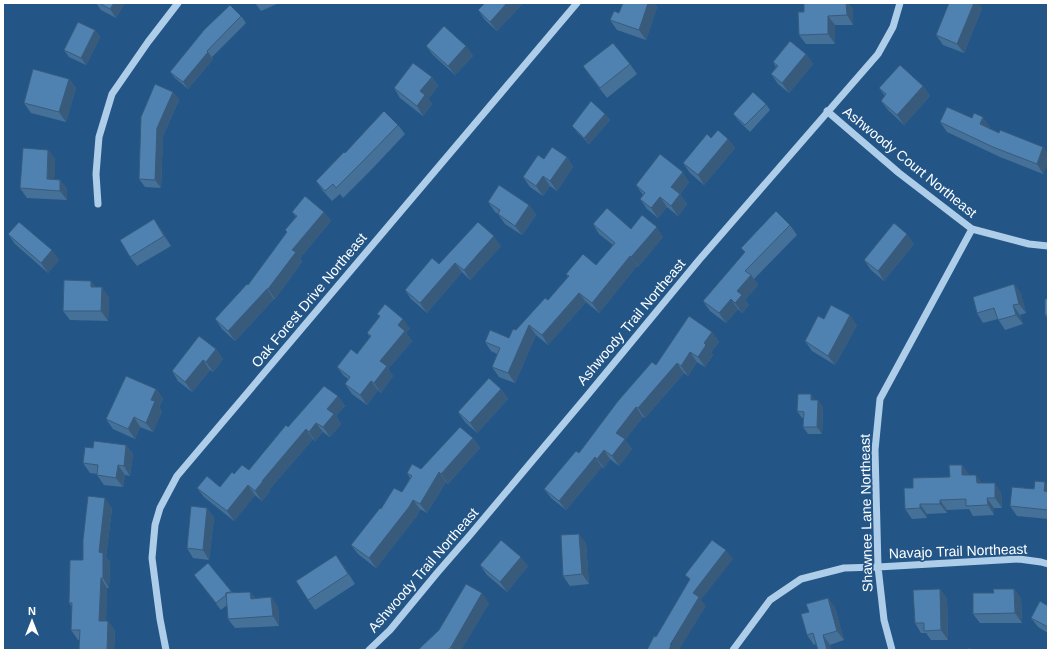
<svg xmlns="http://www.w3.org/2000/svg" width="1051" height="653" font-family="Helvetica,sans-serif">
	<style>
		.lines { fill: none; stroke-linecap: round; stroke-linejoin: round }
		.minor { stroke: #aecde9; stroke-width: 7 }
		.wall { fill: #457098 }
		.shaded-wall { fill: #385b7c }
		.building { fill: #5082b1; stroke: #385b7c }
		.labels { text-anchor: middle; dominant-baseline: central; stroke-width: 3.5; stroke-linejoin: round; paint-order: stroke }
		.street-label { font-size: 14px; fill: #fff; stroke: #235687 }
	</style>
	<rect width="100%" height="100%" fill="#235687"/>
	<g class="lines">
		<path class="minor" d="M 827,111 L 899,173 L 972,229 L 1029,244 L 1048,246
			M 98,204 L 96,174 L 99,137 L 112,94 L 148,42 L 178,3
			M 166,650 L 160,619 L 152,558 L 155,525 L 160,508 L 177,476 L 577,3
			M 369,650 L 390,630 L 437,573 L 470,535 L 586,397 L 699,260 L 878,54 L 893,27 L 900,3
			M 733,650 L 770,600 L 801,579 L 844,568 L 878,567 L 1019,559 L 1041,562 L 1048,564
			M 892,650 L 884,620 L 878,567 L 875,450 L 880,399 L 972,229"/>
	</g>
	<path class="wall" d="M 96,3 L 125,3 L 116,18 L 101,10 Z
		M 255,3 L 279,3 L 261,11 Z
		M 523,3 L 497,31 L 485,20 L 478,10 Z
		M 623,3 L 653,3 L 657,7 L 646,40 L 617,30 L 610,20 L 619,13 Z
		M 804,3 L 848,3 L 853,9 L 853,25 L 835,25 L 835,44 L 806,44 L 799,35 L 804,12 Z
		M 982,8 L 964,53 L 943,45 L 936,35 Z
		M 241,16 L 246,23 L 212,57 L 213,59 L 188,89 L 175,78 L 170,72 Z
		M 95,30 L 100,37 L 86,65 L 69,57 L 64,50 Z
		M 426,46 L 466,46 L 473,56 L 455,75 L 433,55 Z
		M 806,54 L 813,64 L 789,93 L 778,84 L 771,74 L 776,67 L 773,62 Z
		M 630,64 L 637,74 L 607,98 L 590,76 L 583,66 Z
		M 432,77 L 438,86 L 428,99 L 432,104 L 423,116 L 400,98 L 394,88 Z
		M 69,79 L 76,88 L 66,122 L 31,113 L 24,103 Z
		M 923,86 L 930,96 L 904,125 L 888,110 L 881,101 L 885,96 L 879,88 Z
		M 173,92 L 179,100 L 163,136 L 161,188 L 145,187 L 139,179 Z
		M 766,104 L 770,110 L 750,132 L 738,120 L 733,114 Z
		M 605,114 L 610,120 L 589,144 L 577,132 L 572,126 Z
		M 940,122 L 990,127 L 989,128 L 999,133 L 1043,147 L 1048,154 L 1048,162 L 1043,174 L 1000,157 L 947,132 Z
		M 398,125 L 405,134 L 372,169 L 343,198 L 340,194 L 332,201 L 323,191 L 316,181 L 345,153 Z
		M 711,138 L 728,139 L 735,148 L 704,185 L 690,173 L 683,163 Z
		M 48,150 L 55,159 L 54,179 L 60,180 L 67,189 L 67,200 L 27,198 L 20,188 Z
		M 567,157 L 573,167 L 557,191 L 550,186 L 543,196 L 530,187 L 523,177 L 544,159 Z
		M 689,182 L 680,194 L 687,204 L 678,216 L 667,207 L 658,218 L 647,209 L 640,199 L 643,195 L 636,185 Z
		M 488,202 L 529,205 L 536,215 L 522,235 L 505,224 L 498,214 L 495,212 Z
		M 292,212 L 324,212 L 331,221 L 300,258 L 302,262 L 275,299 L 274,299 L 235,341 L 222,329 L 215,319 L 248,285 L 287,232 L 285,230 L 296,217 Z
		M 593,224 L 631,229 L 663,237 L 638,267 L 637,266 L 599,313 L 586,302 L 548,345 L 536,335 L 515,383 L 499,377 L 492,367 L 497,354 L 491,351 L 485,342 L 509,338 L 516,330 L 548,300 L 568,277 L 566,274 L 596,265 L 613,245 L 599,234 Z
		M 790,225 L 797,235 L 754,279 L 758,285 L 745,300 L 749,305 L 742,313 L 738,309 L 726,323 L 710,311 L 703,301 L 745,253 L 741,248 Z
		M 161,229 L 171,246 L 137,266 L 130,257 Z
		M 8,234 L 59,260 L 48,273 L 15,244 Z
		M 914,244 L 884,281 L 871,270 L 864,260 Z
		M 501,246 L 470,280 L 462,272 L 427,313 L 411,299 L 405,290 L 439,264 Z
		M 91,281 L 95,287 L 109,297 L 108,321 L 70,320 L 63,311 Z
		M 1014,284 L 1021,294 L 1026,313 L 1020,315 L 1023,324 L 1005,330 L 998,319 L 983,323 L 977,313 Z
		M 1048,299 L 1048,319 L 1045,315 Z
		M 377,314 L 410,328 L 406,333 L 412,341 L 388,369 L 393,376 L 381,393 L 378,390 L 367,405 L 352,394 L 345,384 L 348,379 L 344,376 L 337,367 L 357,354 L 370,337 L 367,333 L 380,317 Z
		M 824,319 L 857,325 L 835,365 L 812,351 L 805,341 Z
		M 712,332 L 719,342 L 711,352 L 713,355 L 705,367 L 697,362 L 688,376 L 684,373 L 645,418 L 643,417 L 625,440 L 632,449 L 619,466 L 610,459 L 604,468 L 602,467 L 566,510 L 551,498 L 544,489 L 579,453 L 656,365 Z
		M 216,349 L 223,359 L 213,372 L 210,370 L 192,392 L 178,381 L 172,371 Z
		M 156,389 L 163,399 L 159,407 L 162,411 L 153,432 L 140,427 L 135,439 L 113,429 L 106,419 Z
		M 501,389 L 508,399 L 477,433 L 465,422 L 458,412 Z
		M 338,396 L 345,406 L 336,416 L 341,424 L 330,437 L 323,432 L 315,441 L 313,439 L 269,490 L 270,491 L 262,501 L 255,495 L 234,521 L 204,497 L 197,488 L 220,487 L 234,474 L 249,470 L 288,427 Z
		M 815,400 L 823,407 L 822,434 L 808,434 L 803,427 L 803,418 L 802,418 L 797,411 Z
		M 473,438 L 480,448 L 448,484 L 446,482 L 427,513 L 420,509 L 416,517 L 376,568 L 358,554 L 351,545 L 381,509 L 402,492 L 410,478 L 407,473 L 421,469 Z
		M 126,445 L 133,454 L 130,476 L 125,475 L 123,487 L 104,485 L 97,475 L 97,474 L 90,473 L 83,463 L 93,448 Z
		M 962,465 L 969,475 L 982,483 L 1001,492 L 1002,508 L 994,508 L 994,515 L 973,516 L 969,509 L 947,510 L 947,513 L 927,514 L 927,518 L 912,519 L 905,509 L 913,488 L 950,477 Z
		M 1048,487 L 1048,519 L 1017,516 L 1010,506 L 1034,489 Z
		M 112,508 L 106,557 L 110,562 L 109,588 L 107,588 L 106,621 L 108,621 L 115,631 L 114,650 L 79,650 L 79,640 L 78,640 L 71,630 L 72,607 L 69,603 L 83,560 Z
		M 207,508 L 214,518 L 209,560 L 193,558 L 187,548 Z
		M 586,543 L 589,584 L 570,586 L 563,576 Z
		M 208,563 L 232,592 L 250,592 L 255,598 L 271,597 L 278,607 L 279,626 L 235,628 L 228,619 L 227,605 L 221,610 L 194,575 Z
		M 343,565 L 355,584 L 315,610 L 308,600 Z
		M 480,565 L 528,566 L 507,592 L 487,575 Z
		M 940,589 L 947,599 L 948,640 L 931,640 L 926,633 L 921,633 L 915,623 Z
		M 1014,589 L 1021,599 L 1022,623 L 980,623 L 973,614 L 994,593 Z
		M 828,598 L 835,608 L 844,640 L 830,645 L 831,650 L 818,650 L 816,644 L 814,645 L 807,635 L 809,612 Z
		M 489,603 L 461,650 L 418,650 Z
		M 1048,606 L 1048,633 L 1038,627 L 1031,618 Z"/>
	<path class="shaded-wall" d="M 114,3 L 125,3 L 116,18 L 110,9 Z
		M 507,3 L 523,3 L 497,31 L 490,22 Z
		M 648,3 L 653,3 L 657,7 L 646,40 L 639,30 Z
		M 846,3 L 848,3 L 853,9 L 853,25 L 847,15 Z
		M 974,3 L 979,3 L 982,8 L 964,53 L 957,44 Z
		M 828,16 L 835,25 L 835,44 L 828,34 Z
		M 95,30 L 100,37 L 86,65 L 81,58 Z
		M 466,46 L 473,56 L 455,75 L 448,66 Z
		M 208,52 L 213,59 L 188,89 L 183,82 Z
		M 806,54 L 813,64 L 789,93 L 782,83 Z
		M 432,77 L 438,86 L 428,99 L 432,104 L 423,116 L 417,106 L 420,91 Z
		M 69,79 L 76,88 L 66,122 L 59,112 Z
		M 923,86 L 930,96 L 904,125 L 897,115 Z
		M 173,92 L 179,100 L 163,136 L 161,188 L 155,180 L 157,128 Z
		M 605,114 L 610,120 L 589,144 L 584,138 Z
		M 983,117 L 990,127 L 987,134 L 980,124 Z
		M 728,139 L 735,148 L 704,185 L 698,175 Z
		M 1043,147 L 1048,154 L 1048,162 L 1043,174 L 1037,164 Z
		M 48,150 L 55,159 L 54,188 L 47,179 Z
		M 567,157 L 573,167 L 557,191 L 550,181 Z
		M 683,172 L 689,182 L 678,196 L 671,187 Z
		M 543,176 L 550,186 L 543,196 L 536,186 Z
		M 60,180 L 67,189 L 67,200 L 60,191 Z
		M 680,194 L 687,204 L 678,216 L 671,206 Z
		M 660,197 L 667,207 L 658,218 L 651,208 Z
		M 529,205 L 536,215 L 522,235 L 515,226 Z
		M 324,212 L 331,221 L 300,258 L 302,262 L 275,299 L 268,289 L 292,250 Z
		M 154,219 L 161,229 L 171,246 L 164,236 Z
		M 657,227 L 663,237 L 638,267 L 631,257 Z
		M 907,234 L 914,244 L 884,281 L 878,271 Z
		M 494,236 L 501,246 L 470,280 L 464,270 Z
		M 52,250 L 59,260 L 48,273 L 41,263 Z
		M 630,256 L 637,266 L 599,313 L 592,303 Z
		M 455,263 L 462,272 L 427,313 L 420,303 Z
		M 751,275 L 758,285 L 745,300 L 749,305 L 742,313 L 735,303 L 737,291 Z
		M 91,281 L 98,291 L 91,287 Z
		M 1014,284 L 1021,294 L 1026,313 L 1019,304 Z
		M 102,287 L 109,297 L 108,321 L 101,311 Z
		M 267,289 L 274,299 L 235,341 L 228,331 Z
		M 579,293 L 586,302 L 548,345 L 542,335 Z
		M 731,299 L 738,309 L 726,323 L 719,313 Z
		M 1013,305 L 1020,315 L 1023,324 L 1016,315 Z
		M 850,315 L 857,325 L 835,365 L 828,356 Z
		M 403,319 L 410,328 L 406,333 L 412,341 L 388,369 L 393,376 L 381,393 L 374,383 L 380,361 L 398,325 Z
		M 529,325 L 536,335 L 515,383 L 508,373 Z
		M 712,332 L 719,342 L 711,352 L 713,355 L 705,367 L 698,357 L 704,343 Z
		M 216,349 L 223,359 L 213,372 L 206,362 Z
		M 690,352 L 697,362 L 688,376 L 681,366 Z
		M 203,360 L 210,370 L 192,392 L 185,382 Z
		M 677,363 L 684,373 L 645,418 L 638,408 Z
		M 371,381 L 378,390 L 367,405 L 360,395 Z
		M 156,389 L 163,399 L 159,407 L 162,411 L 153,432 L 146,423 L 151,400 Z
		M 501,389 L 508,399 L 477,433 L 470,423 Z
		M 811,394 L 815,401 L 811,400 Z
		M 338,396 L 345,406 L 336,416 L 341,424 L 330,437 L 323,427 L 327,409 Z
		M 818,400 L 823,407 L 822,434 L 817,427 Z
		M 636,407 L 643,417 L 625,440 L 632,449 L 619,466 L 612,456 L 616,433 Z
		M 134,417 L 140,427 L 135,439 L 128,429 Z
		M 316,423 L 323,432 L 315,441 L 309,432 Z
		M 306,429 L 313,439 L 269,490 L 270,491 L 262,501 L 255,491 L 262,481 Z
		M 473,438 L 480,448 L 448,484 L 441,474 Z
		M 126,445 L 133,454 L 130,476 L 124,466 Z
		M 604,450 L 610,459 L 604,468 L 597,459 Z
		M 595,457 L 602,467 L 566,510 L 559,501 Z
		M 118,465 L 125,475 L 123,487 L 116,478 Z
		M 962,465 L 969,474 L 969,485 L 962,475 Z
		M 439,472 L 446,482 L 427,513 L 420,504 Z
		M 976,475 L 983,485 L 977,483 Z
		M 1045,482 L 1048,487 L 1048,497 L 1044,491 Z
		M 995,483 L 1001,492 L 1002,508 L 995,498 Z
		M 248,485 L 255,495 L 234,521 L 227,511 Z
		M 105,498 L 112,508 L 106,557 L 110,562 L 109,588 L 103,578 L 99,552 Z
		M 987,498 L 994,508 L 994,515 L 988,505 Z
		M 413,500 L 420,509 L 416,517 L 376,568 L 369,558 Z
		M 940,500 L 947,510 L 947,513 L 940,504 Z
		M 920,504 L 927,514 L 927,518 L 920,508 Z
		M 207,508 L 214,518 L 209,560 L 203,550 Z
		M 579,534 L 586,543 L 589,584 L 582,574 Z
		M 726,550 L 733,559 L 701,600 L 706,606 L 679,650 L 669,650 L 693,593 Z
		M 521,557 L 528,566 L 507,592 L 500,582 Z
		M 101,578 L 107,588 L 106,631 L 99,621 Z
		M 940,589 L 947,599 L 948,640 L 941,630 Z
		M 1014,589 L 1021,599 L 1022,623 L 1015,613 Z
		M 250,592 L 257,601 L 251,599 Z
		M 482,593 L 489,603 L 461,650 L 452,650 L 451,647 Z
		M 271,597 L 278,607 L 279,626 L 273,616 Z
		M 828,598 L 835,608 L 844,640 L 837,631 Z
		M 108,621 L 115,631 L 114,650 L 107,650 Z
		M 823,635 L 830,645 L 831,650 L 827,650 Z"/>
	<path class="building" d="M 99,3 L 114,3 L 110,9 Z
		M 485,3 L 507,3 L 490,22 L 478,10 Z
		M 623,3 L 648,3 L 639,30 L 610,20 L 614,11 L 619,13 Z
		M 804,3 L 846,3 L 847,15 L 828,16 L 828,34 L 799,35 L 798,12 L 804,12 Z
		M 949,3 L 974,3 L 957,44 L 936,35 Z
		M 230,5 L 241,16 L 207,51 L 208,52 L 183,82 L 170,72 L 204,30 Z
		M 78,22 L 95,30 L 81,58 L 64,50 Z
		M 444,26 L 466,46 L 448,66 L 426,46 Z
		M 790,41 L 806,54 L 782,83 L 771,74 L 778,66 L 773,62 Z
		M 613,43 L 630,64 L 600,88 L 583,66 Z
		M 413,63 L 432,77 L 420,91 L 425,95 L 417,106 L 394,88 Z
		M 900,65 L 923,86 L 897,115 L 881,101 L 886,94 L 879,88 Z
		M 33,69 L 69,79 L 59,112 L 24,103 Z
		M 155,84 L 173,92 L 157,128 L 155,180 L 139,179 L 141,117 Z
		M 753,92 L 766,104 L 745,125 L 733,114 Z
		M 591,101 L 605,114 L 584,138 L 572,126 Z
		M 947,107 L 972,118 L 974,113 L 983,117 L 980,124 L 999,133 L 1000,130 L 1043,147 L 1037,164 L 993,147 L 940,122 Z
		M 384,111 L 398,125 L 365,159 L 336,188 L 333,184 L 325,191 L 316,181 L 344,152 L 345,153 Z
		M 718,130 L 728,139 L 698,175 L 683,163 L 707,134 L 711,138 Z
		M 552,147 L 567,157 L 550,181 L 543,176 L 536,186 L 523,177 L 538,155 L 544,159 Z
		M 23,148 L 48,150 L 47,179 L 60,180 L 60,191 L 20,188 Z
		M 660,154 L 683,172 L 671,187 L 680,194 L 671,206 L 660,197 L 651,208 L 640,199 L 645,193 L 636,185 Z
		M 499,185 L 529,205 L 515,226 L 498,214 L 500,210 L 488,202 Z
		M 305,196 L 324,212 L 292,250 L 296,252 L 268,289 L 267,289 L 228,331 L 215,319 L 247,284 L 248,285 L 287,232 L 285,230 L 297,216 L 292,212 Z
		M 607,208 L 631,229 L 642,215 L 657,227 L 631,257 L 630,256 L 592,303 L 579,293 L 542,335 L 529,325 L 508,373 L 492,367 L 500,348 L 485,342 L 490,330 L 509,338 L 513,329 L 516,330 L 545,298 L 548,300 L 569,276 L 566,274 L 583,254 L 596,265 L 615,243 L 593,224 Z
		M 776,211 L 790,225 L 745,271 L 751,275 L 737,291 L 742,295 L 735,303 L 731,299 L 719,313 L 703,301 L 745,252 L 741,248 Z
		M 154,219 L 164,236 L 130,257 L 120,240 Z
		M 19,222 L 52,250 L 41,263 L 8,234 Z
		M 478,222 L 494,236 L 464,270 L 455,263 L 420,303 L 405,290 L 432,258 L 439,264 Z
		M 894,223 L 907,234 L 878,271 L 864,260 Z
		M 64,280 L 91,281 L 91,287 L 102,287 L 101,311 L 63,311 Z
		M 1014,284 L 1019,304 L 1013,305 L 1016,315 L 998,320 L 994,308 L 977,313 L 973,297 Z
		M 1045,299 L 1048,299 L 1048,315 L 1045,315 Z
		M 385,304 L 403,319 L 398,325 L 405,331 L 380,361 L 387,366 L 374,383 L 371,381 L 360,395 L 345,384 L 350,377 L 337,367 L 351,349 L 357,354 L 371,336 L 367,333 L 380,316 L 377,314 Z
		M 831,305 L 850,315 L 828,356 L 805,341 L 818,316 L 824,319 Z
		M 689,316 L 712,332 L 704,343 L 706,345 L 698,357 L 690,352 L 681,366 L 677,363 L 638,408 L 636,407 L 616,433 L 625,439 L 612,456 L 604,450 L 597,459 L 595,457 L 559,501 L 544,489 L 576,451 L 579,453 L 618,401 L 652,362 L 656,365 Z
		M 199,336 L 216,349 L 206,362 L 203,360 L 185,382 L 172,371 Z
		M 126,376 L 156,389 L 151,400 L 155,401 L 146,423 L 134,417 L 128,429 L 106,419 Z
		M 489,378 L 501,389 L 470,423 L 458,412 Z
		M 324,386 L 338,396 L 327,409 L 334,414 L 323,427 L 316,423 L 309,432 L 306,429 L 262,481 L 263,481 L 255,491 L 248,485 L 227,511 L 197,488 L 207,476 L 220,487 L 232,472 L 234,474 L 242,465 L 249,470 L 286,425 L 288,427 Z
		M 798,394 L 811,394 L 811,400 L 818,400 L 817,427 L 803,427 L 804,412 L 797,411 Z
		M 460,427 L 473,438 L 441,474 L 439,472 L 420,504 L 413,500 L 409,507 L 369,558 L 351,545 L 380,508 L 381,509 L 394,488 L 402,492 L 412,476 L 407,473 L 412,464 L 421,469 Z
		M 94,441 L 126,445 L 124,466 L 118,465 L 116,478 L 97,475 L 98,465 L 83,463 L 85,447 L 93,448 Z
		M 949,465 L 962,465 L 962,475 L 976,475 L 977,483 L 995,483 L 995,498 L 987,498 L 988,505 L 966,506 L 966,499 L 940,500 L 940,504 L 920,504 L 920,508 L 905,509 L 904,488 L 913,488 L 913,478 L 950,477 Z
		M 1035,481 L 1045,482 L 1044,491 L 1048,492 L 1048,510 L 1010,506 L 1012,487 L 1034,489 Z
		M 88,496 L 105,498 L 99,552 L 103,553 L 103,578 L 101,578 L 99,621 L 108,621 L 107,650 L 79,650 L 80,630 L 71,630 L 72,603 L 69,603 L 70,560 L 83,560 L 83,540 Z
		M 191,506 L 207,508 L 203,550 L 187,548 Z
		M 579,534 L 582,574 L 563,576 L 561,535 Z
		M 501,540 L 521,557 L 500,582 L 480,565 Z
		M 712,540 L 726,550 L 693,593 L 699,597 L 670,645 L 671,645 L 669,650 L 647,650 L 654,636 L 656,637 L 690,579 L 685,575 Z
		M 336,555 L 348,574 L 308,600 L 296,581 Z
		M 208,563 L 231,591 L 230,592 L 226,593 L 226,595 L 216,603 L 194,575 Z
		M 466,584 L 482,593 L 451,647 L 448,650 L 418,650 L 439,630 Z
		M 940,589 L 941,630 L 924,631 L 924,623 L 915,623 L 913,590 Z
		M 993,589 L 1014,589 L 1015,613 L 973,614 L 973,593 L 994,593 Z
		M 250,592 L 251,599 L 271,597 L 273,616 L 228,619 L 226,593 Z
		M 828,598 L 837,631 L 823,635 L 827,650 L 818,650 L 813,633 L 807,635 L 801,614 L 809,612 L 806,604 Z
		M 1040,601 L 1048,606 L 1048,627 L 1031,618 Z
		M 969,648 L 972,650 L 968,650 Z"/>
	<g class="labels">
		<g class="street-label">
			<text transform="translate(910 162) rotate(39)">Ashwoody Court Northeast</text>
			<text transform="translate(309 300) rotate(-50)">Oak Forest Drive Northeast</text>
			<text transform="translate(631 322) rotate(-50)">Ashwoody Trail Northeast</text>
			<text transform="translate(866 513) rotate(-91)">Shawnee Lane Northeast</text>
			<text transform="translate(958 551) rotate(-2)">Navajo Trail Northeast</text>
			<text transform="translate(423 570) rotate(-49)">Ashwoody Trail Northeast</text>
		</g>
	</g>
	<rect width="1051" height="653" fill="none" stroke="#ffffff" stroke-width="8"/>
	<g transform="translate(32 621)" stroke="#235687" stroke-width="3" paint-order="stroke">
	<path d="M0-3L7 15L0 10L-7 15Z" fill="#ffffff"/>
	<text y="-6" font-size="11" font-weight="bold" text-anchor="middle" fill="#ffffff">N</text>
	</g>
</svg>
